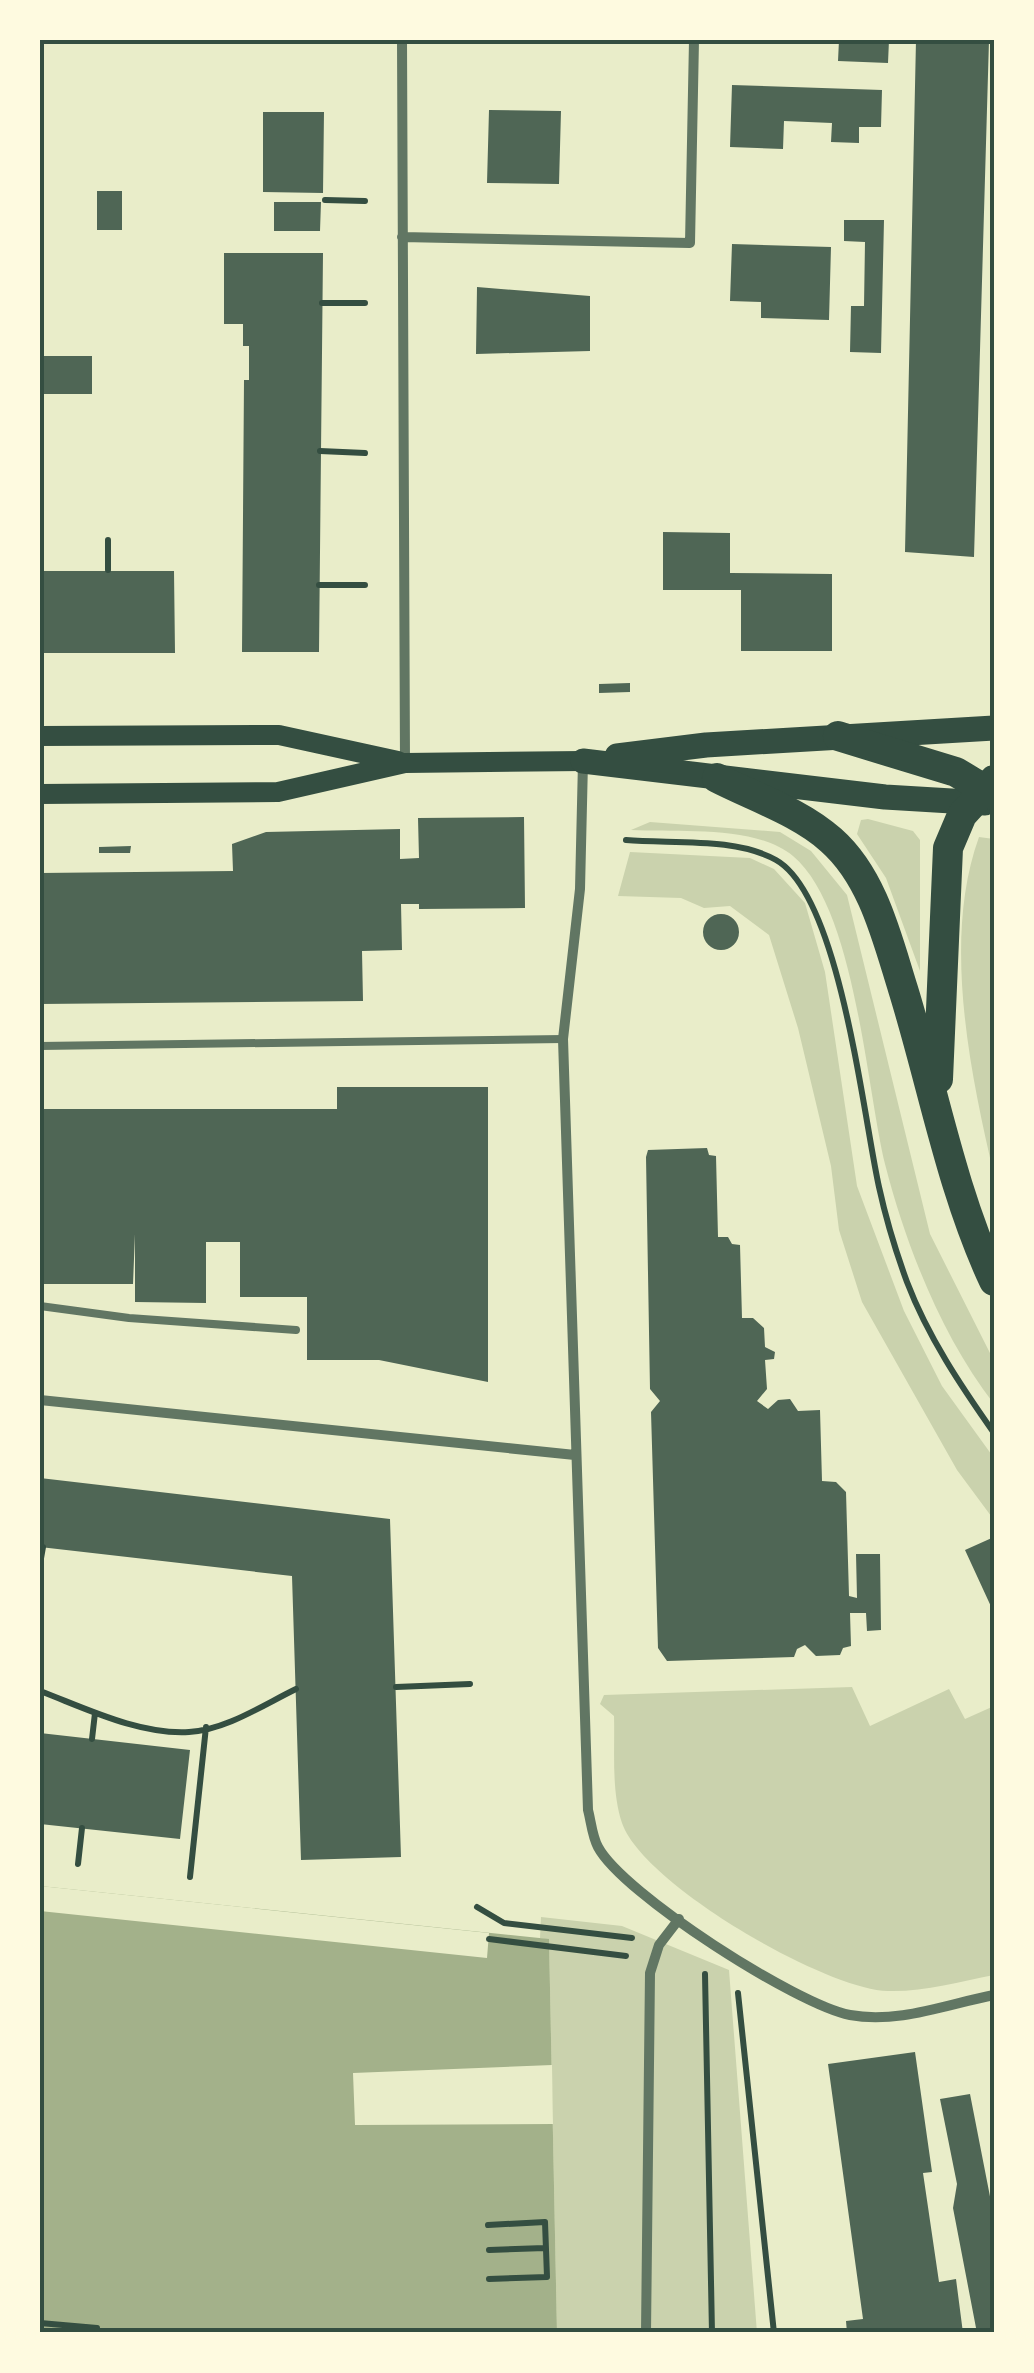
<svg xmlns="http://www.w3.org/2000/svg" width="1034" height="2373" font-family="'Public Sans',sans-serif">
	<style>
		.green { fill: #cad2ad }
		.water { fill: #a3b18a }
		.pier { fill: #e9edc9 }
		.building { fill: #4f6655 }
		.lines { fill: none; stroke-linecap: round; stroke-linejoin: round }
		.path { stroke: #344e41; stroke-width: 6 }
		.service { stroke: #617663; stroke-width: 8 }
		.minor { stroke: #617663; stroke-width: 10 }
		.secondary { stroke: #344e41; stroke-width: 20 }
		.primary { stroke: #344e41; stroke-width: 25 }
		.motorway { stroke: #344e41; stroke-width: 30 }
		.neatline { fill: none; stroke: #344e41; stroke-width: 4 }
	</style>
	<rect width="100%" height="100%" fill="#e9edc9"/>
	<path class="green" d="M 868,819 L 913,831 L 920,840 L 920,971 L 886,878 L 857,834 L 861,820 Z
		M 650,822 L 780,832 L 811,851 L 847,895 L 930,1234 L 994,1361 L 994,1404 C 942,1337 906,1246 885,1164 C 866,1085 855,908 793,856 C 754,824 678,833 631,830 Z
		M 979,837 L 994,839 L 994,1175 C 970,1072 942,939 979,837 Z
		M 630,852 L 750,858 L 774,869 L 805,903 L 825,972 L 857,1186 L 904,1311 L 942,1386 L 994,1458 L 994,1520 L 957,1470 L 862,1302 L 839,1230 L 831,1166 L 798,1028 L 769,935 L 730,906 L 704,908 L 681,898 L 618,896 Z
		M 852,1687 L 870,1726 L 949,1689 L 965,1719 L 994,1706 L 994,1975 C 959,1982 923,1992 888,1991 C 824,1989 643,1884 622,1823 C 611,1790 615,1750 614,1716 L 600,1704 L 604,1695 Z
		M 541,1917 L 622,1926 L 729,1970 L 757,2333 L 557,2333 L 549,1940 L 540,1938 Z"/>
	<path class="water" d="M 40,1886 L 549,1939 L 557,2333 L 40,2333 Z"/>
	<path class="pier" d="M 40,1886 L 489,1933 L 487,1958 L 40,1911 Z
		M 552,2065 L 553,2124 L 355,2125 L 353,2073 Z"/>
	<path class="building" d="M 839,40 L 889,40 L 888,63 L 838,61 Z
		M 916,40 L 989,40 L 974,557 L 905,552 Z
		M 732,85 L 882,90 L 881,127 L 859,127 L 859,143 L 831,142 L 832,123 L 784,121 L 783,149 L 730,147 Z
		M 489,110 L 561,111 L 559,184 L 487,183 Z
		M 263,112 L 324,112 L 323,193 L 263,192 Z
		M 97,191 L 122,191 L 122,230 L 97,230 Z
		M 274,202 L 321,202 L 320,231 L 274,231 Z
		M 844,220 L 884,220 L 881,353 L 850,352 L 851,306 L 864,306 L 865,242 L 844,241 Z
		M 732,244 L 831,247 L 829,320 L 761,318 L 761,302 L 730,301 Z
		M 224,253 L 323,253 L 319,652 L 242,652 L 244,380 L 249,380 L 249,346 L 243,346 L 243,324 L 224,324 Z
		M 477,287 L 590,296 L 590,351 L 476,354 Z
		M 40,356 L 92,356 L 92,394 L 40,394 Z
		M 663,532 L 730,533 L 730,573 L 832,574 L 832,651 L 741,651 L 741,590 L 663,590 Z
		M 40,571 L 174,571 L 175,653 L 40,653 Z
		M 630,683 L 630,692 L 599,693 L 599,684 Z
		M 524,817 L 525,908 L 419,909 L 419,904 L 401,904 L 402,950 L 362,951 L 363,1001 L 40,1004 L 40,873 L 233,871 L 232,844 L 266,832 L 400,829 L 400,859 L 419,858 L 418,818 Z
		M 131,846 L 130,853 L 99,853 L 99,847 Z
		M703 932a18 18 0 1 1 36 0a18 18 0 1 1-36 0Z
		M 337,1087 L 488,1087 L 488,1382 L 379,1360 L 307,1360 L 307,1297 L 240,1297 L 240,1242 L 206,1242 L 206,1303 L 135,1302 L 135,1234 L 133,1284 L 40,1284 L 40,1109 L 337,1109 Z
		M 707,1148 L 709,1155 L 716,1156 L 718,1237 L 728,1237 L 732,1244 L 740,1245 L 742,1318 L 753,1318 L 764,1328 L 765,1347 L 775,1352 L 774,1359 L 765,1360 L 767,1389 L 757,1401 L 768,1409 L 778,1400 L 790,1399 L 798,1411 L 820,1410 L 822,1481 L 836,1482 L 846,1492 L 849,1596 L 857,1598 L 856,1554 L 880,1554 L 881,1630 L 867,1631 L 866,1613 L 850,1613 L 851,1646 L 843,1648 L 840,1655 L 816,1656 L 805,1645 L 797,1649 L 794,1657 L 667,1661 L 658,1648 L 651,1412 L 660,1401 L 650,1389 L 646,1157 L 648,1150 Z
		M 40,1478 L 390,1519 L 401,1857 L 301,1860 L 292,1576 L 40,1547 Z
		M 994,1537 L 994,1613 L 965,1550 Z
		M 40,1733 L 190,1750 L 180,1839 L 40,1824 Z
		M 915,2052 L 932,2172 L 923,2173 L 939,2282 L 956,2279 L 963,2333 L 847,2333 L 846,2321 L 863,2319 L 828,2064 Z
		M 970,2094 L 994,2217 L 994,2333 L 977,2333 L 953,2208 L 957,2184 L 940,2099 Z"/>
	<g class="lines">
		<path class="path" d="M 325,200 L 365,201
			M 322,303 L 365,303
			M 320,451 L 365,453
			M 108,570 L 108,540
			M 319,585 L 365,585
			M 626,840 C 672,844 735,837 776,860 C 840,896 863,1115 879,1187 C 886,1219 896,1252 907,1282 C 928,1337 961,1386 994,1433
			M 40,1564 L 43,1547
			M 396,1687 L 470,1684
			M 40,1691 C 85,1708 139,1735 189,1732 C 226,1730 263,1705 296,1689
			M 92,1739 L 95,1713
			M 78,1864 L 82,1828
			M 190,1877 L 206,1727
			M 477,1907 L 504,1923 L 632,1938
			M 489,1939 L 626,1956
			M 705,1974 L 712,2333
			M 738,1993 L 774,2333
			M 488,2225 L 545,2222 L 547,2277 L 489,2279
			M 489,2250 L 545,2248
			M 40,2323 L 97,2328"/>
		<path class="service" d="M 40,1046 L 563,1039
			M 40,1306 L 129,1318 L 296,1330"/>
		<path class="minor" d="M 402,40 L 405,763
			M 402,237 L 690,243 L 694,40
			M 583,762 L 580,889 L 563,1039 L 588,1810 C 591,1821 592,1836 598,1847 C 623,1894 797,2005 850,2015 C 898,2024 947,2004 994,1995
			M 40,1400 L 575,1455
			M 646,2333 L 650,1973 L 659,1945 L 679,1919"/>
		<path class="secondary" d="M 40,736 L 279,735 L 398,761
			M 40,794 L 278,792 L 405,763 L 583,761"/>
		<path class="primary" d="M 617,756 L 706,745 L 994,728
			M 583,761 L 885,797 L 985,803"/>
		<path class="motorway" d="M 838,736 L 956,772 L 994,795
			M 717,778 C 754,797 800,812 831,840 C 873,877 887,938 903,989 C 933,1086 951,1189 994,1281
			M 938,1079 L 948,848 L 962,815 L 994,780"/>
	</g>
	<rect width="1034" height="2373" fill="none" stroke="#fefae0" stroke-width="85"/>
	<rect x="42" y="42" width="950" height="2288" class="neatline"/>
</svg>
